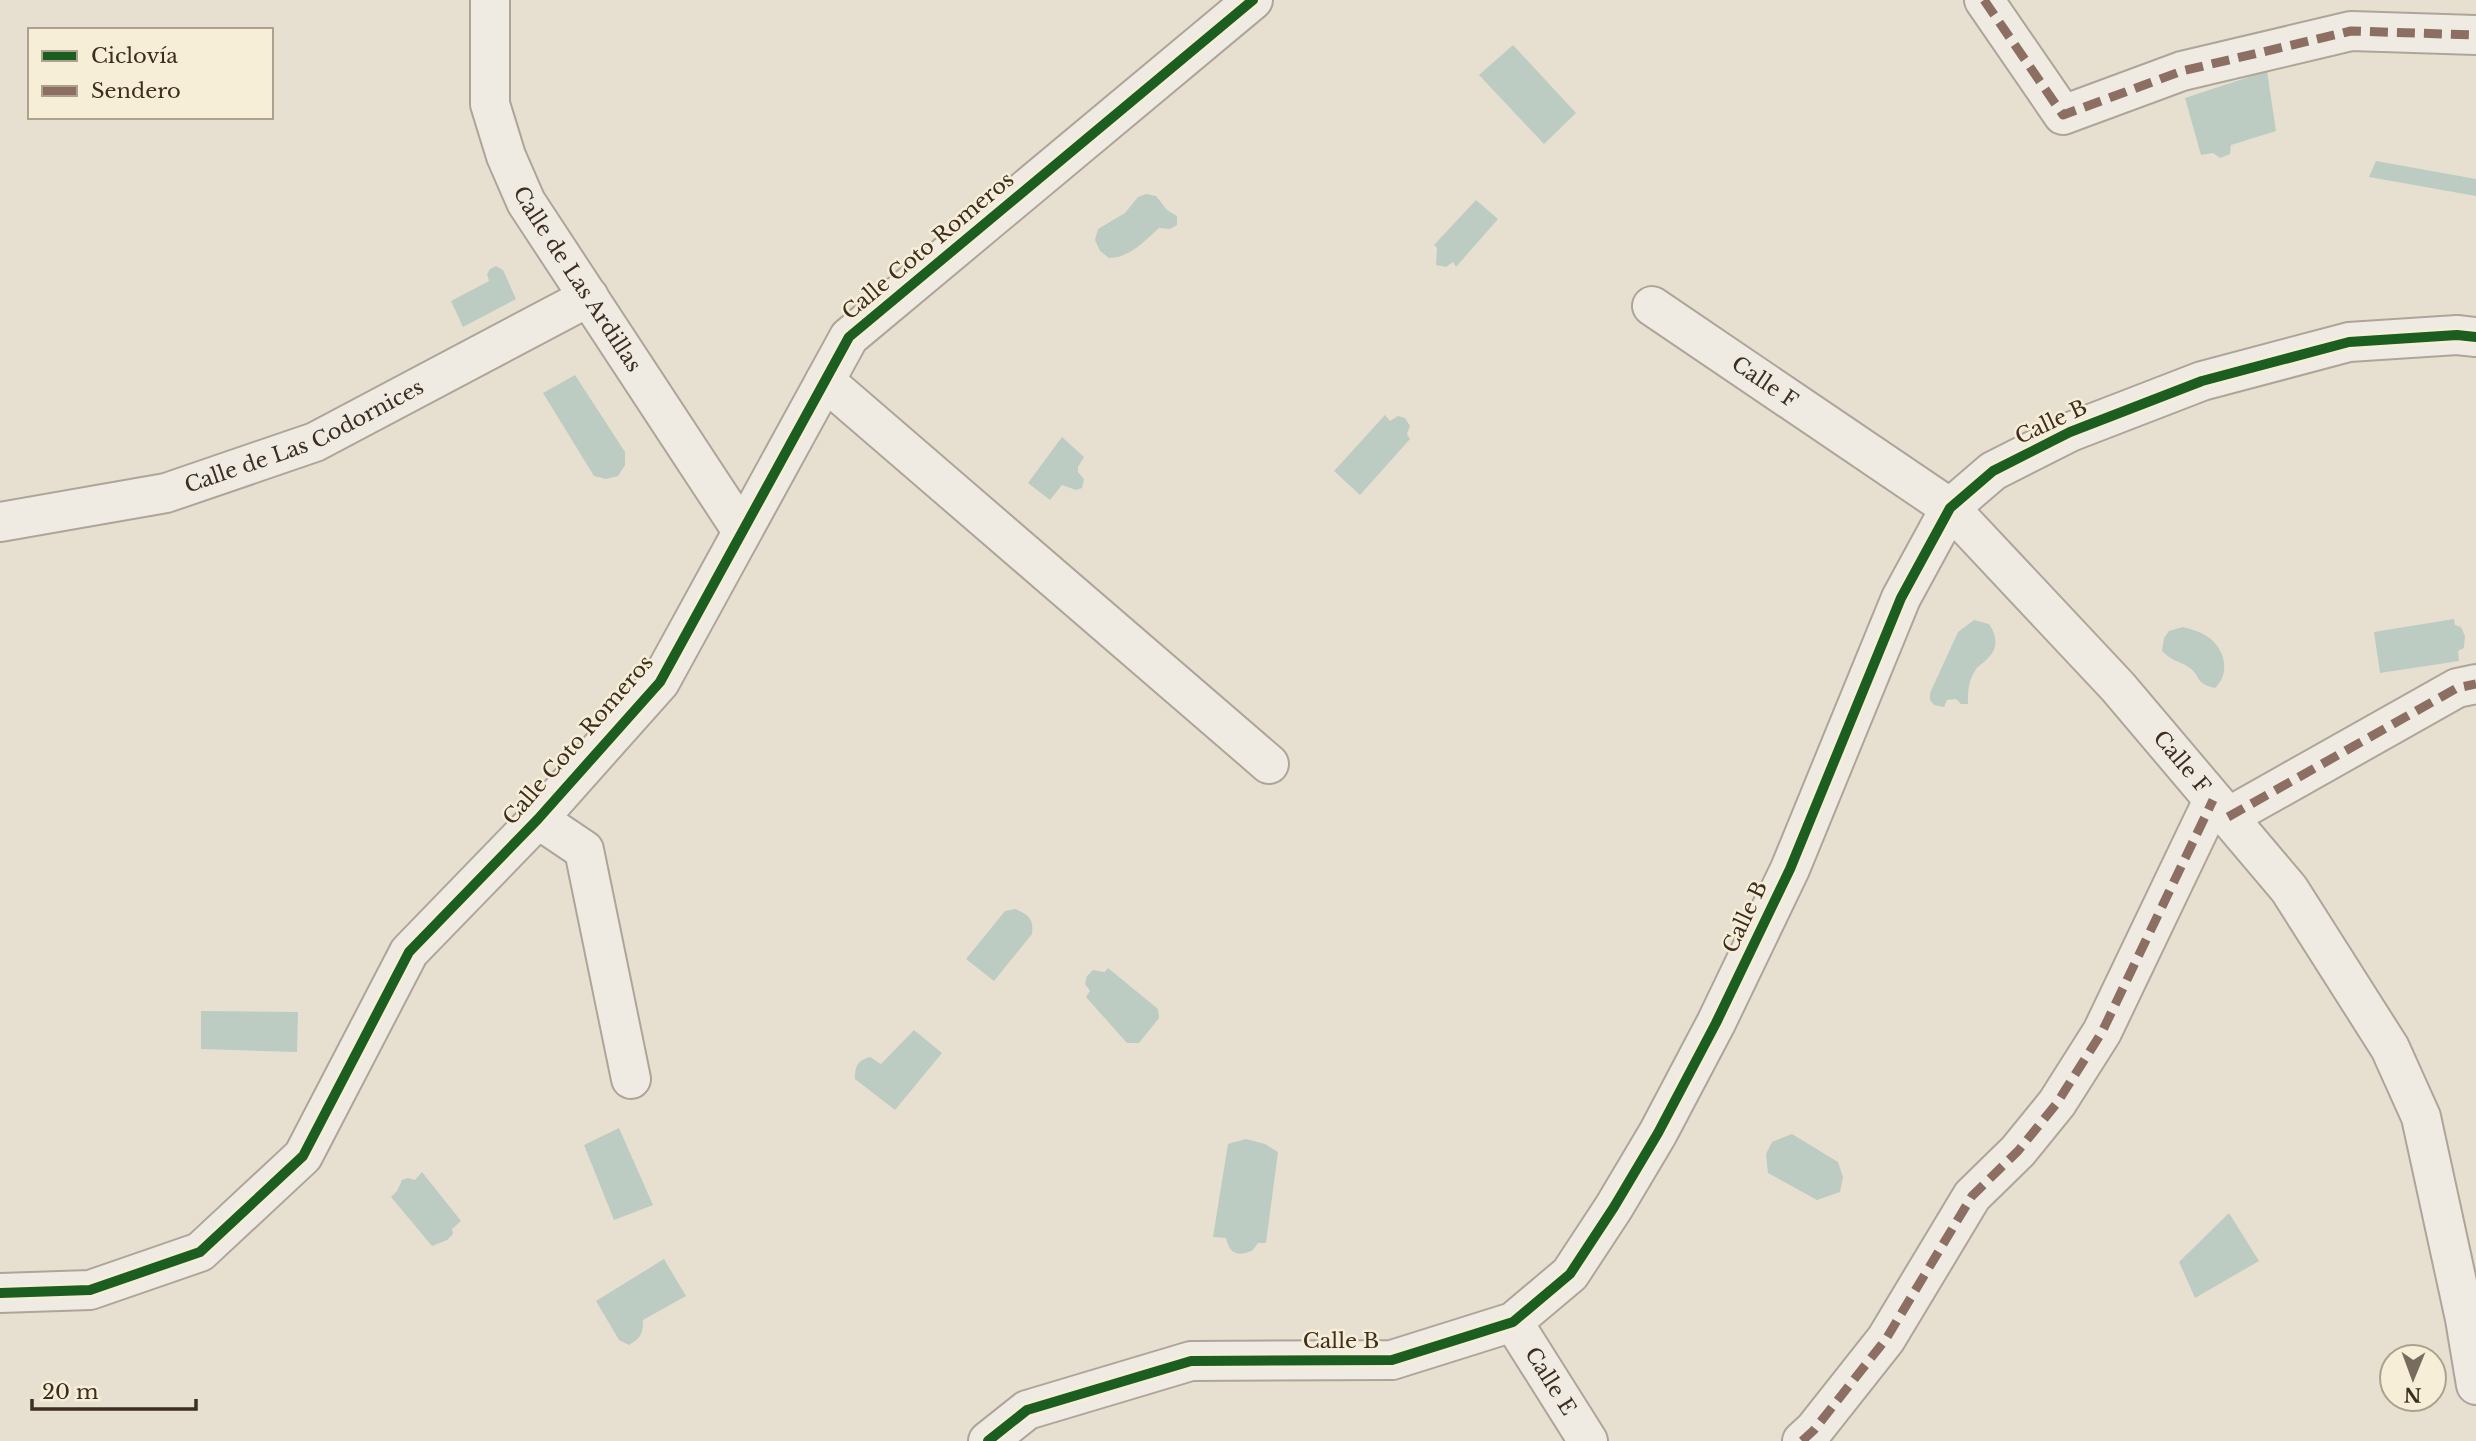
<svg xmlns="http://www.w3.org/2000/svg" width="2476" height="1441" font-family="'Libre Baskerville',serif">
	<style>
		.water { fill: #bcccc2 }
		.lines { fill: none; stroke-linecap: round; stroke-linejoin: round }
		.pedestrian-casing { stroke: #ada599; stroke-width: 42 }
		.minor-casing { stroke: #ada599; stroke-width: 42 }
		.pedestrian { stroke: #efebe3; stroke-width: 38 }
		.minor { stroke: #efebe3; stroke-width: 38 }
		.quiet { stroke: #8d6e63; stroke-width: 9; stroke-dasharray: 18 9; stroke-linecap: butt }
		.cycleway-casing { stroke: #f7eed8; stroke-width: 15 }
		.cycleway { stroke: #1b5e20; stroke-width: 10 }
		.labels { text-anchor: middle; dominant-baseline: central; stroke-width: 5; stroke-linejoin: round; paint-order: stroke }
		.street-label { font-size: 21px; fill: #3d2e20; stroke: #f7eed8 }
	</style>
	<rect width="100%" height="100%" fill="#e7e0d1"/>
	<path class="water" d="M 1513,45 L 1576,113 L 1544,144 L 1479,75 Z
		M 2267,71 L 2276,131 L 2231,145 L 2230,154 L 2220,158 L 2213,153 L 2201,155 L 2185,98 Z
		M 2376,161 L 2476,179 L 2476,196 L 2369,177 Z
		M 1146,194 L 1156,196 L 1167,210 L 1177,216 L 1177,225 L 1170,229 L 1159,228 C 1145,241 1129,258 1109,258 L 1100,251 L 1095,240 L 1098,229 L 1125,213 L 1138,197 Z
		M 1476,200 L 1498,219 L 1456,267 L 1453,262 L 1446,267 L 1436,265 L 1437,248 L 1434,245 Z
		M 496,266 L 503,270 L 516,299 L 463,327 L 451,301 L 489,281 L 487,274 L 490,269 Z
		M 575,375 L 625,452 L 625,465 L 618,476 L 606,479 L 594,476 L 543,393 Z
		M 1385,415 L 1390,421 L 1398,416 L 1405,418 L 1410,426 L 1407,434 L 1410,439 L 1360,495 L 1334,471 Z
		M 1062,437 L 1084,457 L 1078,467 L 1078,472 L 1084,479 L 1082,488 L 1076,490 L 1062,485 L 1050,500 L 1028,483 Z
		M 2454,619 L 2455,625 L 2461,627 L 2465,636 L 2464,648 L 2458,651 L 2459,661 L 2380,673 L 2374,632 Z
		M 1974,620 L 1989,624 C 1997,636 1999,648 1987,659 C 1983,664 1978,665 1975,671 C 1968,681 1968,692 1968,704 L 1961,704 L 1956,699 L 1947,700 L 1944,707 L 1934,705 L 1930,700 L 1930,693 L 1958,632 Z
		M 2183,627 C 2190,629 2198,631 2205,635 C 2224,646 2232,672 2215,688 C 2193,683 2202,675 2187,666 C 2176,660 2172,661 2162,651 L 2164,638 L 2169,631 Z
		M 1015,909 C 1028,914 1034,918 1032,934 L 994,981 L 966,959 L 1005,911 Z
		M 1108,968 L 1158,1009 L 1159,1018 L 1139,1043 L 1127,1043 L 1086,997 L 1090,991 L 1085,984 L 1087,976 L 1093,970 L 1105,972 Z
		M 201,1011 L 298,1012 L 297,1052 L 201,1049 Z
		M 914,1030 L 942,1053 L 895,1110 L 855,1079 C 855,1066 857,1061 870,1057 L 881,1064 Z
		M 619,1128 L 653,1205 L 614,1220 L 584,1145 Z
		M 1792,1134 L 1838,1162 L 1843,1177 L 1840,1192 L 1817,1200 L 1768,1173 L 1766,1154 L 1772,1142 Z
		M 1246,1139 L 1265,1144 L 1278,1152 L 1266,1243 L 1258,1243 L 1253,1250 C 1238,1258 1229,1253 1226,1238 L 1213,1237 L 1228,1144 Z
		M 422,1172 L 461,1221 L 452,1229 L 453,1234 L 447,1240 L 432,1246 L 391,1197 L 397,1191 L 402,1180 L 408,1178 L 415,1180 Z
		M 2229,1213 L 2259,1261 L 2195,1298 L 2179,1262 Z
		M 664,1259 L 686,1296 L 643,1320 C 643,1334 641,1338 629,1345 L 619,1340 L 596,1301 Z"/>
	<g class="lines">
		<g class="pedestrian-casing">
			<path id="pedestrian" d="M 2228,817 L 2457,688 L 2476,684
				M 1802,1441 L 1814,1430 L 1886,1339 L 1972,1196 L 2018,1151 L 2057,1103 L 2102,1032 L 2213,800"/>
		</g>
		<g class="minor-casing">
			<g id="minor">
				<path id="s1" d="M 490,0 L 490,104 L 506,156 L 526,202 L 742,531"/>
				<path d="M 1984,0 L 2063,115 L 2182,71 L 2351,31 L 2476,35"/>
				<path id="s2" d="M 1652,306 L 1950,508 L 2118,687 L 2289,889 L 2390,1048 L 2421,1117 L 2465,1319 L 2476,1385"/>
				<path d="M 825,381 L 1269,764"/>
				<path id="s3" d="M 0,522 L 166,493 L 315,442 L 589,297"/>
				<path d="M 538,819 L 584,850 L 631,1079"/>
				<path d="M 0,1293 L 90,1290 L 200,1252 L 303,1156 L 409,952 L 538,819 L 660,682 L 849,337 L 1253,0"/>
				<path id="s4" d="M 1513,1322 L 1588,1441"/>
				<path d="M 988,1441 L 1027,1410 L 1191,1361 L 1392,1360 L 1513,1322 L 1570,1274 L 1614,1207 L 1658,1133 L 1716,1023 L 1790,869 L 1901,598 L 1950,508 L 1993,471 L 2070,432 L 2202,381 L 2349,342 L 2457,335 L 2476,337"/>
			</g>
		</g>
		<use href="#pedestrian" class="pedestrian"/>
		<use href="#minor" class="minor"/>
		<path class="quiet" d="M 1984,0 L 2063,115 L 2182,71 L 2351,31 L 2476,35
			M 2228,817 L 2457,688 L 2476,684
			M 1802,1441 L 1814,1430 L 1886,1339 L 1972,1196 L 2018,1151 L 2057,1103 L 2102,1032 L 2213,800"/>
		<g class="cycleway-casing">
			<path id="cycleway" d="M 0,1293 L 90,1290 L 200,1252 L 303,1156 L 409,952 L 538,819 L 660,682 L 849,337 L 1253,0
				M 988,1441 L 1027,1410 L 1191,1361 L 1392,1360 L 1513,1322 L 1570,1274 L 1614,1207 L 1658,1133 L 1716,1023 L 1790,869 L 1901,598 L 1950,508 L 1993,471 L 2070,432 L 2202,381 L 2349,342 L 2457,335 L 2476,337"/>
		</g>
		<use href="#cycleway" class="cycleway"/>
	</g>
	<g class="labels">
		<g class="street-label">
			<text transform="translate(928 246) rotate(-40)">Calle Coto Romeros</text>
			<text stroke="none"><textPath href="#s1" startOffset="301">Calle de Las Ardillas</textPath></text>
			<text stroke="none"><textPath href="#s2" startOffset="136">Calle F</textPath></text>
			<text transform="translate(2051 422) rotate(-25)">Calle B</text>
			<text stroke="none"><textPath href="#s3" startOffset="318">Calle de Las Codornices</textPath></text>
			<text transform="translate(578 740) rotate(-49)">Calle Coto Romeros</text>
			<text stroke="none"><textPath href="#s2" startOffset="704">Calle F</textPath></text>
			<text transform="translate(1745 917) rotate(-65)">Calle B</text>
			<text x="1341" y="1341">Calle B</text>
			<text stroke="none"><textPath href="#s4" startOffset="70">Calle E</textPath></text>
		</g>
	</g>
	<rect x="28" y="28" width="245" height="91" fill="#f7eed8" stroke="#ada18e" stroke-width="2"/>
	<rect x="42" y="51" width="35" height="10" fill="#1b5e20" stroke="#ada18e" stroke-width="2"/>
	<text x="91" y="63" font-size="21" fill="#3d2e20">Ciclovía</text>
	<rect x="42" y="86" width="35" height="10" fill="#8d6e63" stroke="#ada18e" stroke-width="2"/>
	<text x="91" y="98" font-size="21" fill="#3d2e20">Sendero</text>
	<g transform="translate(2413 1378) rotate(181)"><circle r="33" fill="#f7eed8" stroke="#ada18e" stroke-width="2"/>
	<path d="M0-5L12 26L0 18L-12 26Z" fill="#786c5e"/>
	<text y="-10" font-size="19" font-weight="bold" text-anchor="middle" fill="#3d2e20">N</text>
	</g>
	<path d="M32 1399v10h164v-10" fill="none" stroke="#3d2e20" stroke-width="3.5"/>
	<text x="42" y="1399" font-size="21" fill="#3d2e20" stroke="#f7eed8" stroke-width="5" paint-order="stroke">20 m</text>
</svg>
